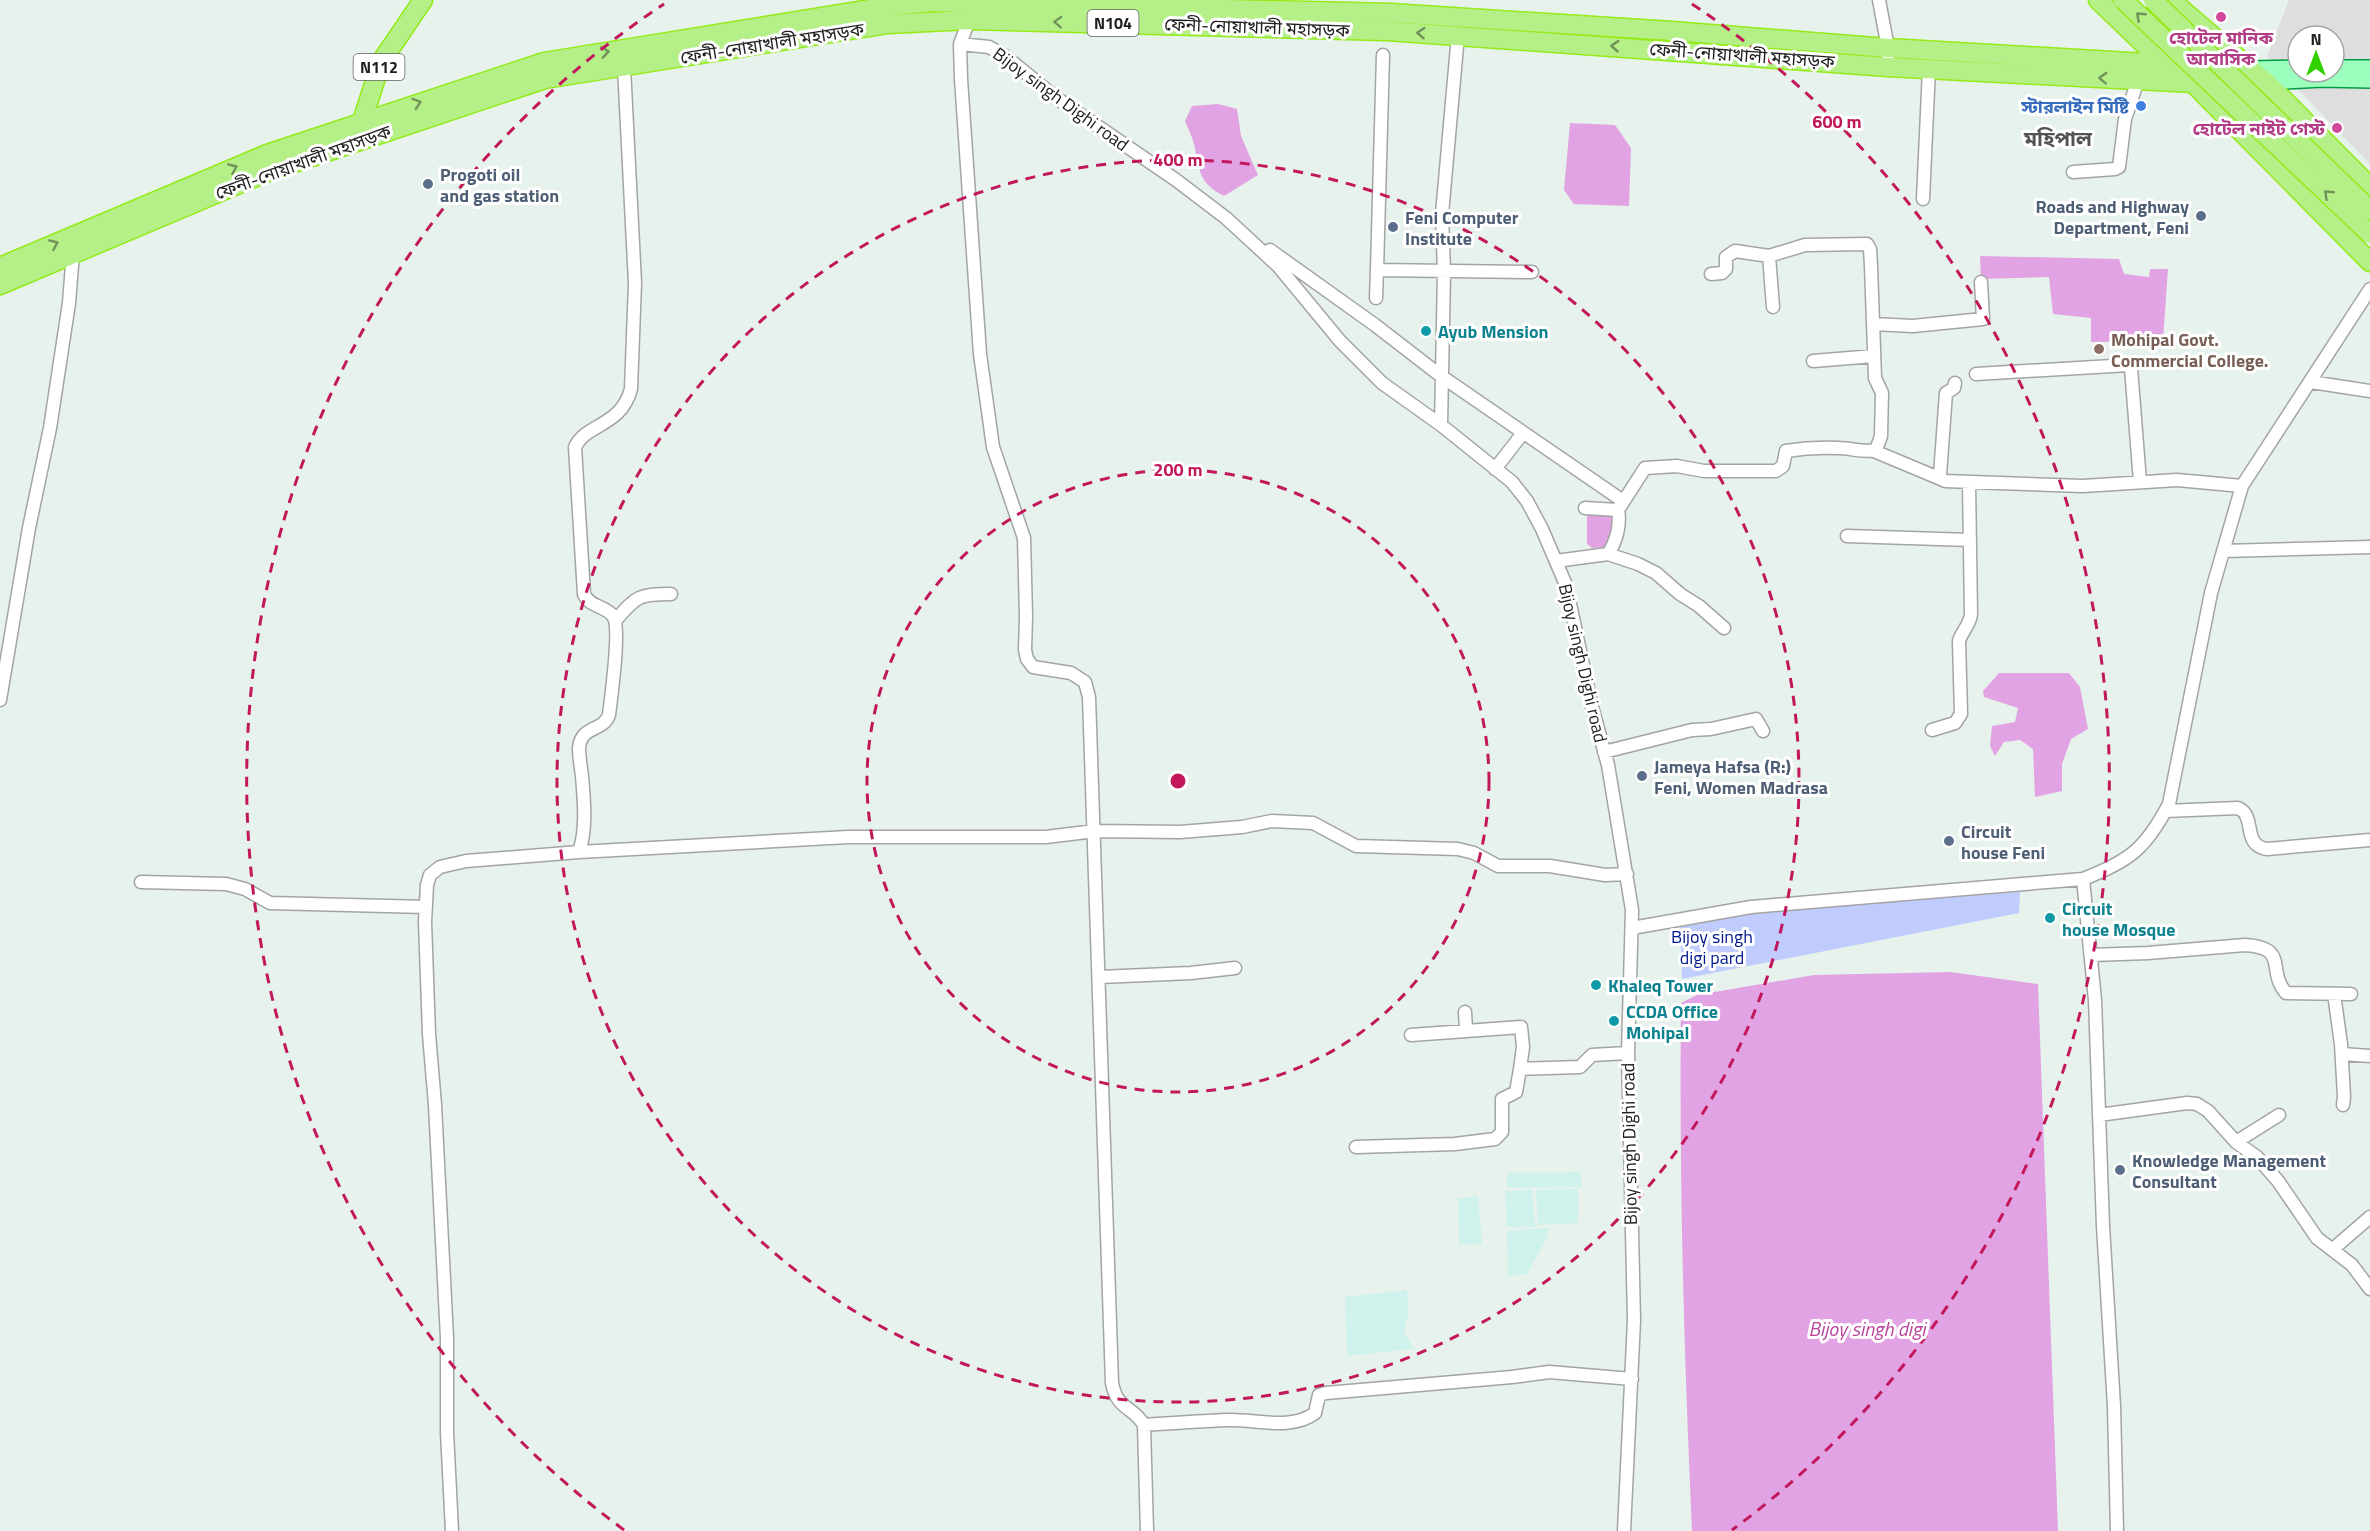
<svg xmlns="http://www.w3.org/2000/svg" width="2370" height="1531" font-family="'Titillium Web','Noto Sans Bengali',sans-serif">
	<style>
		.residential { fill: #dddedd; fill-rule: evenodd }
		.farmland { fill: #d0f2ec }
		.park { fill: #c0cbfe }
		.water { fill: #e1a3e3 }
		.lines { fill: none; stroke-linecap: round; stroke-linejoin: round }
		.minor-casing { stroke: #a4a4a4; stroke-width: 15 }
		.major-casing { stroke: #009c42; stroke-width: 18 }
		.highway-casing { stroke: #94eb18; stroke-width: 21 }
		.minor { stroke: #fff; stroke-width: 12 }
		.major { stroke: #9dffbd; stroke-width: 15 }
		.highway { stroke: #b4ef88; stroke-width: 18 }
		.highway-bridge-casing { stroke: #94eb18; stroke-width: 21; stroke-linecap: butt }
		.highway-bridge { stroke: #b4ef88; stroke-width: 18 }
		.oneway { stroke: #719259 }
		.ring { fill: none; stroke: #c2185b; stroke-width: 3; stroke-dasharray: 10 8 }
		.hotel-dot { fill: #d1479c; stroke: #fff; stroke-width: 2 }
		.shop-dot { fill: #3f7fe0; stroke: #fff; stroke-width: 2 }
		.service-dot { fill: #5c6f8a; stroke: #fff; stroke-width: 2 }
		.culture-dot { fill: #0f9aa8; stroke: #fff; stroke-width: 2 }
		.education-dot { fill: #8d6e63; stroke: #fff; stroke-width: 2 }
		.labels { text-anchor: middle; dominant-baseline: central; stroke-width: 6; stroke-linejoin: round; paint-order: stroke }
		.shield { fill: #fff; stroke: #636363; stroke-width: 1.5 }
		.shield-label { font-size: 16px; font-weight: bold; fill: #202020 }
		.street-label { font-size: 18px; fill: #202020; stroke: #fff }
		.hotel-label { font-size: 18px; font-weight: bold; fill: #b23c85; stroke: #fff }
		.shop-label { font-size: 18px; font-weight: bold; fill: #366cbe; stroke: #fff; text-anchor: end }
		.service-label { font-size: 18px; font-weight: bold; fill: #4e5e75; stroke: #fff; text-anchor: start }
		.culture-label { font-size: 18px; font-weight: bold; fill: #0d838f; stroke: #fff; text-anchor: start }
		.education-label { font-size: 18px; font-weight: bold; fill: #785e54; stroke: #fff; text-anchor: start }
		.park-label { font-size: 18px; fill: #02188b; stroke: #fff }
		.water-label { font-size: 20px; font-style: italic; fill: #ba439b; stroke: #fff }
		.quarter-label { font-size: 21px; font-weight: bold; fill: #535353; stroke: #fff }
		.centre { fill: #c2185b; stroke: #fff; stroke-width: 3 }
		.ring-label { font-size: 18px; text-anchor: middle; font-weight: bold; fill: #c2185b; stroke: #fff; stroke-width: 6; stroke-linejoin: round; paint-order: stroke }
	</style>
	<rect width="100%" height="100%" fill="#e6f2eb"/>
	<path class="residential" d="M 2289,0 L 2370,0 L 2370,164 L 2267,57 ZM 2298,36 L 2334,36 L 2334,72 L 2298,72 Z"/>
	<path class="farmland" d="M 1581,1172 L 1581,1187 L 1507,1188 L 1507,1173 Z
		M 1578,1189 L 1578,1223 L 1538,1225 L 1536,1190 Z
		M 1532,1190 L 1535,1227 L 1507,1227 L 1505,1191 Z
		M 1478,1196 L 1482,1244 L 1459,1245 L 1458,1198 Z
		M 1549,1228 L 1548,1236 L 1527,1274 L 1508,1277 L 1507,1231 Z
		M 1407,1290 L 1408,1315 L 1404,1330 L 1413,1349 L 1347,1356 L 1345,1297 Z"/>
	<path class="park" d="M 2020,892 L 2019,913 L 1682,979 L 1680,924 L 1771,911 Z"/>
	<path class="water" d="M 1218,104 L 1237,109 L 1241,136 L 1258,175 L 1224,196 C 1198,183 1200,170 1194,144 C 1192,136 1188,129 1185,121 L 1192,106 Z
		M 1570,123 L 1615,125 L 1631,148 L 1629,206 L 1574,204 L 1564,190 Z
		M 1980,256 L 2119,259 L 2124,274 L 2149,277 L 2150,269 L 2168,269 L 2163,341 L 2091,342 L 2091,318 L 2053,314 L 2049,277 L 1981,279 Z
		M 1587,513 L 1614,514 L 1611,537 L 1604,547 L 1592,548 L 1587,544 Z
		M 1999,673 L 2069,673 L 2080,687 L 2088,729 L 2071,739 L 2062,764 L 2062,791 L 2035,797 L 2033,749 L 2020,740 L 2004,742 L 1995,756 L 1990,746 L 1992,726 L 2015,722 L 2018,708 L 1984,697 L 1983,691 Z
		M 1950,972 L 2038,984 L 2058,1531 L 1692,1531 C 1684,1355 1679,1179 1681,1003 L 1697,995 L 1814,975 Z"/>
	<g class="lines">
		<g class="minor-casing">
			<path id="minor" d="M 1879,0 L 1888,48 L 1888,67
				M 965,18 L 969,20 L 960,44 L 961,79 L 980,354 L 993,447 L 1024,538 L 1026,616 L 1025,650 L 1027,659 L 1033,667 L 1071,673 L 1085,682 L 1089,697 L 1112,1383 C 1117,1410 1133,1406 1144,1425 L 1147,1531
				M 960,44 L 989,47 L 1005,56 L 1055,97 L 1176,180 L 1226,218 L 1278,266 L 1340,341 L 1382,383 L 1441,425 L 1512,482 L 1527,501 L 1542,529 L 1566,585 L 1592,707 L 1608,765 L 1632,910 L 1628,1053 L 1634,1320 L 1624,1531
				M 2073,172 L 2115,169 L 2119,167 L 2125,119 L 2138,80
				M 1923,199 L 1929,69
				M 1270,250 L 1375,325 L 1441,376 L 1623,501
				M 1769,256 L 1773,307
				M 1377,270 L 1383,55
				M 1376,298 L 1377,270 L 1532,272
				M 1873,324 L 1913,326 L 1983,319 L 1981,282
				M 1813,361 L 1874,356
				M 1976,374 L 2129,365 L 2131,368 L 2140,482
				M 2311,382 L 2370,391
				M 1955,383 L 1954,388 L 1946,393 L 1940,475 L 1941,479 L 1945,481 L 2083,486 L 2177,480 L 2242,486
				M 1441,425 L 1444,272 L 1442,214 L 1458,35
				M 1874,451 L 1941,479
				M 1495,469 L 1523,433
				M 1618,510 L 1645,468 L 1677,466 L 1704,471 L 1776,471 L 1783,466 L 1786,451 C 1804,448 1821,447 1839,448 C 1851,448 1863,453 1876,450 L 1881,436 L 1882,393 L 1875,378 L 1871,266 L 1870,249 L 1867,244 L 1805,245 L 1769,256 L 1735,251 L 1726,257 L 1726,269 L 1722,273 L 1711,274
				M 1847,536 L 1970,540
				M 2223,551 L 2370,547
				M 1608,554 L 1638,564 L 1656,573 L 1680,594 L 1699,606 L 1724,628
				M 1556,561 L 1608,554 C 1616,542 1621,525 1618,510 L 1585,508
				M 616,620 C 636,596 640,594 671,594
				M 0,700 L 29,528 L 50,428 L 69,303 L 73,253
				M 1932,730 L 1955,723 L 1961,714 L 1959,641 C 1962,631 1970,625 1971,614 L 1969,483
				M 1604,752 L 1692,730 L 1711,729 L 1756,719 L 1763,731
				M 2165,811 L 2238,808 C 2257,816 2241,845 2267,849 L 2370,840
				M 579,852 C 587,829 584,800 582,776 C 581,767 579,757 579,748 C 581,725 603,732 609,715 C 611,698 621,627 613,616 C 606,606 589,607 584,594 L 575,447 C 586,423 621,427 631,389 L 635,283 L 624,67
				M 2083,879 L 2095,1000 L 2103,1226 L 2114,1406 L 2117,1531
				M 141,882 L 226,884 L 245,889 L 270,903 L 426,907
				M 1632,928 L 1751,907 L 2083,879 C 2130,861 2146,848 2169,804 L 2211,593 L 2242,486 L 2370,289
				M 2091,955 L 2148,953 L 2245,945 C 2290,948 2266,970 2286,993 L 2351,994
				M 1100,977 L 1191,973 L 1235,968
				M 2334,994 L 2341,1044 L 2344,1097 L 2343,1105
				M 1465,1012 L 1466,1031
				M 1411,1035 L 1521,1027 L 1523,1047 L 1520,1069 L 1580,1067 L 1592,1055 L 1628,1053
				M 2342,1054 L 2370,1056
				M 2099,1115 L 2187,1103 L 2197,1104 L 2208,1111 L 2236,1142 L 2257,1157 L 2278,1181 L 2317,1238 L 2352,1265 L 2370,1289
				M 2236,1142 L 2279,1115
				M 1356,1147 L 1455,1144 L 1495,1139 L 1502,1132 L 1502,1099 L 1516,1092 L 1520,1069
				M 2333,1249 L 2370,1217
				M 1144,1425 C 1172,1423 1200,1421 1228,1420 C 1256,1419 1291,1431 1315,1413 L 1319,1395 L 1326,1393 L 1512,1377 L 1549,1372 L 1632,1379
				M 452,1531 L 447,1432 L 447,1338 L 435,1105 L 429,1034 L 425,922 L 427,885 L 430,875 L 440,867 L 466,861 L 579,852 L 848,837 L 1046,837 L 1095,831 L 1180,832 L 1242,827 L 1272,821 L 1313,823 L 1356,846 L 1458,849 L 1474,853 L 1498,866 L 1550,866 L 1605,875 L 1627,874"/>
		</g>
		<g class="major-casing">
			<path id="major" d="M 2334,68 L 2370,68
				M 2249,69 L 2298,68
				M 2266,82 L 2322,79 L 2370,80"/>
		</g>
		<g class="highway-casing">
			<path id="highway" d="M 2098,0 L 2151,51 L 2168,62
				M 2171,0 L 2266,82 L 2370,187
				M 2190,80 L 2370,262
				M 360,128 L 381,62 L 423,0
				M 0,267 L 267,154 L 544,62 L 889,6 L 933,2 L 1391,13 L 1672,31 L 1888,48 L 2249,69
				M 0,285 L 270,171 L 545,79 L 888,24 L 969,20 L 1387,31 L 1888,67 L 2194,83 L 2266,82"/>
		</g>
		<use href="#minor" class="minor"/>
		<use href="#major" class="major"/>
		<use href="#highway" class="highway"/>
		<g class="highway-bridge-casing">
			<path id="highway-bridge" d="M 2123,0 L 2370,234
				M 2153,0 L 2370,210"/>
		</g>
		<use href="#highway-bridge" class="highway-bridge"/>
	</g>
	<defs><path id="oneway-chevron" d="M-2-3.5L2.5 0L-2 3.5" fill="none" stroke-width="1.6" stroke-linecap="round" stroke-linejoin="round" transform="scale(1.5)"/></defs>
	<g class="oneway">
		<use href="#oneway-chevron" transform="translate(2140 16) rotate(-137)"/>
		<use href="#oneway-chevron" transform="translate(1058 22) rotate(-178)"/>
		<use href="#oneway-chevron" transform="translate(1421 33) rotate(-176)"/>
		<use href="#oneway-chevron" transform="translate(1615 46) rotate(-176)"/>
		<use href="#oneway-chevron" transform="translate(605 52) rotate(-9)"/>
		<use href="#oneway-chevron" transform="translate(2103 78) rotate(-177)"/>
		<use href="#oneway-chevron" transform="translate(417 103) rotate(-18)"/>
		<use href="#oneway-chevron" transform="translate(233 168) rotate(-23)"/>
		<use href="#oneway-chevron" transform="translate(2328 194) rotate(-136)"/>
		<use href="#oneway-chevron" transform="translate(54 244) rotate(-24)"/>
	</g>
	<g class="ring">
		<circle cx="1178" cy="781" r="311"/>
		<circle cx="1178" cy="781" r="621"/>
		<path d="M624 1530A932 932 0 0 1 664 4M1692 4A932 932 0 0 1 1732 1530"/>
	</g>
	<g class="hotel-dot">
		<circle cx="2221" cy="17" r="6"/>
		<circle cx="2337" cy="128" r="6"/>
	</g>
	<circle class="shop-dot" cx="2141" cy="106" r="6"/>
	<g class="service-dot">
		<circle cx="428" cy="184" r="6"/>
		<circle cx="2201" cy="216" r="6"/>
		<circle cx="1393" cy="227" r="6"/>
		<circle cx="1642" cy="776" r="6"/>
		<circle cx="1949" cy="841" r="6"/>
		<circle cx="2120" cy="1170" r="6"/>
	</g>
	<g class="culture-dot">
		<circle cx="1426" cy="331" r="6"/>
		<circle cx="2050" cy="918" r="6"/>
		<circle cx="1596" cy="985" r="6"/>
		<circle cx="1614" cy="1021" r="6"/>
	</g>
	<circle class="education-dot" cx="2099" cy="349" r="6"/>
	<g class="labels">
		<g class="shield">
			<rect x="1087.5" y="10" width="51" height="26" rx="4.5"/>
			<rect x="353.5" y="54" width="51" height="26" rx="4.5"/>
		</g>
		<g class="shield-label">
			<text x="1113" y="23">N104</text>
			<text x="379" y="67">N112</text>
		</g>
		<g class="street-label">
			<text transform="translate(1257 27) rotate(2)">ফেনী-নোয়াখালী মহাসড়ক</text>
			<text transform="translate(772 43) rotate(-9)">ফেনী-নোয়াখালী মহাসড়ক</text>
			<text transform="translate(1742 55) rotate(4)">ফেনী-নোয়াখালী মহাসড়ক</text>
			<text transform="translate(1061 99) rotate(36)">Bijoy singh Dighi road</text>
			<text transform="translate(303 162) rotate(-20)">ফেনী-নোয়াখালী মহাসড়ক</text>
			<text transform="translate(1583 663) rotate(77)">Bijoy singh Dighi road</text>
			<text transform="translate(1629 1144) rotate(-91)">Bijoy singh Dighi road</text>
		</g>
		<g class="hotel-label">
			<text x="2221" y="37">হোটেল মানিক<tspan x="2221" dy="21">আবাসিক</tspan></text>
			<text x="2325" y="128" text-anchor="end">হোটেল নাইট গেস্ট</text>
		</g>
		<g class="shop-label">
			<text x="2129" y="106">স্টারলাইন মিষ্টি</text>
		</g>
		<g class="service-label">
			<text x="440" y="174">Progoti oil<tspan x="440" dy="21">and gas station</tspan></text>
			<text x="2189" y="206" text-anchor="end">Roads and Highway<tspan x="2189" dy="21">Department, Feni</tspan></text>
			<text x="1405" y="217">Feni Computer<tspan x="1405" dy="21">Institute</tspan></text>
			<text x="1654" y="766">Jameya Hafsa (R:)<tspan x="1654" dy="21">Feni, Women Madrasa</tspan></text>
			<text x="1961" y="831">Circuit<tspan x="1961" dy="21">house Feni</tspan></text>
			<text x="2132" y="1160">Knowledge Management<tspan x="2132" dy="21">Consultant</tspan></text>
		</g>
		<g class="culture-label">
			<text x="1438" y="331">Ayub Mension</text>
			<text x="2062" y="908">Circuit<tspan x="2062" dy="21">house Mosque</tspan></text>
			<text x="1608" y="985">Khaleq Tower</text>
			<text x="1626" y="1011">CCDA Office<tspan x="1626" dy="21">Mohipal</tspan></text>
		</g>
		<g class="education-label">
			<text x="2111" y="339">Mohipal Govt.<tspan x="2111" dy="21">Commercial College.</tspan></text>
		</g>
		<g class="park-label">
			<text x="1712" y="936">Bijoy singh<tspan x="1712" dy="21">digi pard</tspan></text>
		</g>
		<g class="water-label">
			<text x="1867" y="1328">Bijoy singh digi</text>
		</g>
		<g class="quarter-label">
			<text x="2058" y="138">মহিপাল</text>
		</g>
	</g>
	<circle cx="1178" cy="781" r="9" class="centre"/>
	<g class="ring-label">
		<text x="1837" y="128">600 m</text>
		<text x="1178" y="166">400 m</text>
		<text x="1178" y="476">200 m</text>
	</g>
	<g transform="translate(2316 54)"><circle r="28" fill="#ffffff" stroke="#a6a6a6" stroke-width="1.5"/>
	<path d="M0-4.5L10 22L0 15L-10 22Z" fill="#33d000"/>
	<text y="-9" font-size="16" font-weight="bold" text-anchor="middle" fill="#202020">N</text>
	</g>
</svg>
